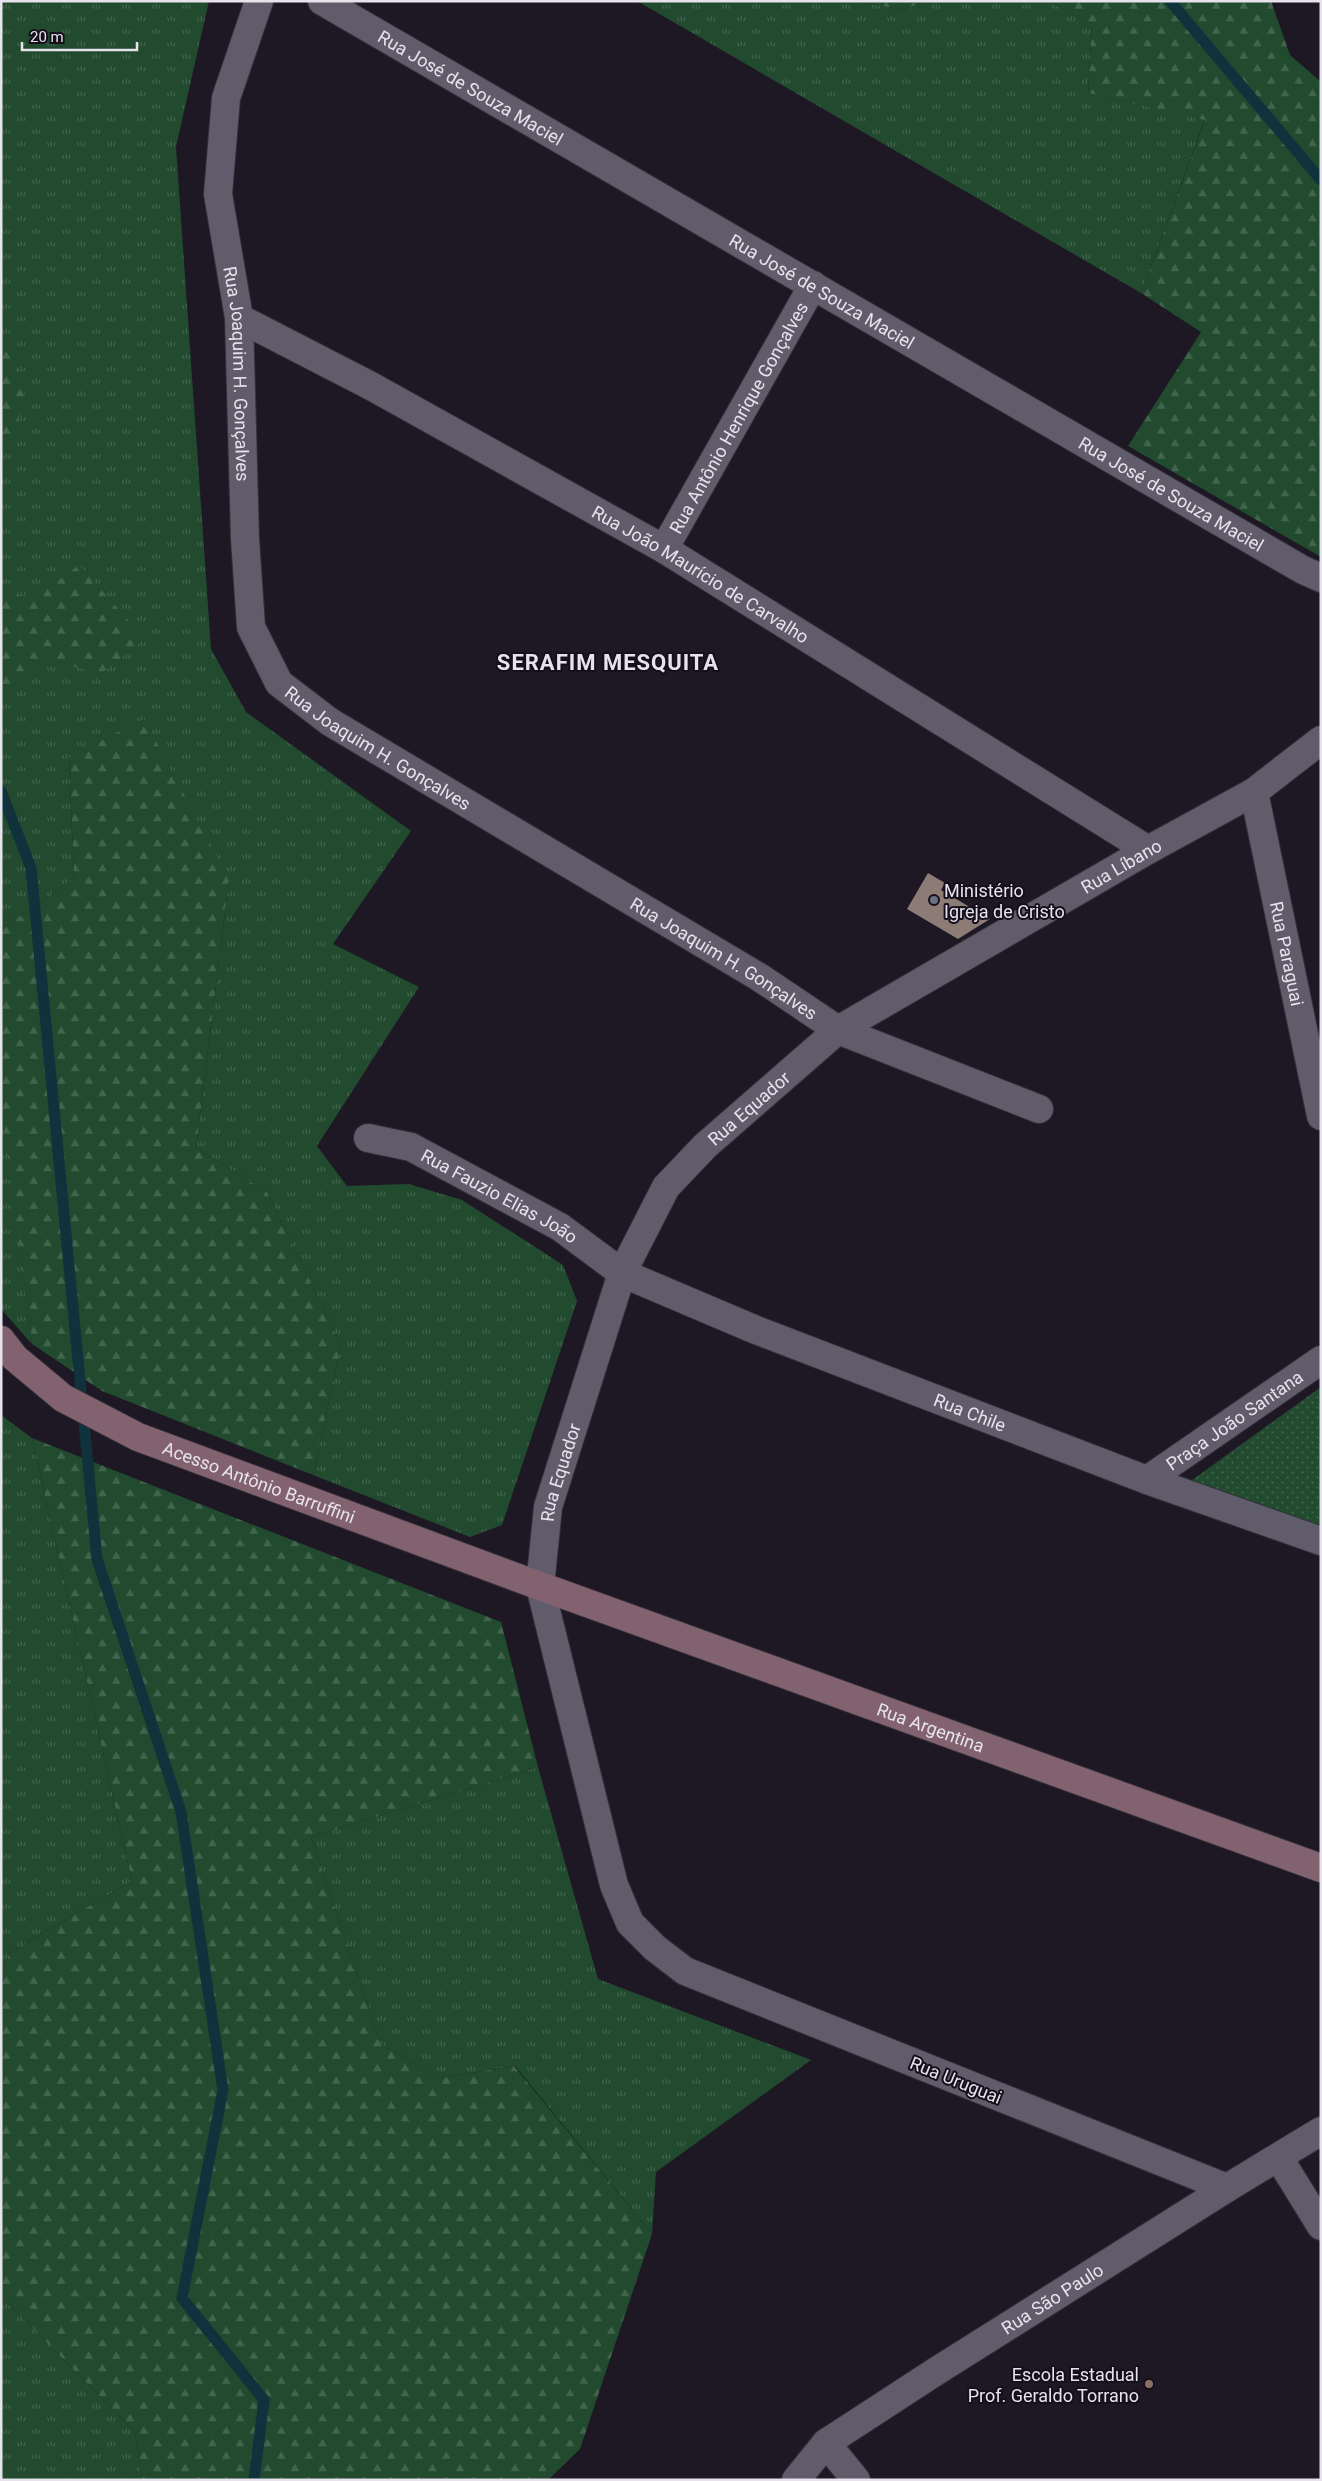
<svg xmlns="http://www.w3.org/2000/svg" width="1322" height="2481" font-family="Roboto,sans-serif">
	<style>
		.grass { fill: url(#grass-tufts) }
		.forest { fill: url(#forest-firs) }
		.park { fill: url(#park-dots) }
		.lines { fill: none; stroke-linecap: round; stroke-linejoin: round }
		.stream { stroke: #10323d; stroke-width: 11 }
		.building { fill: #8d7b76 }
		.street-casing { stroke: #34313a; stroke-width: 30 }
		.secondary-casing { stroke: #34313a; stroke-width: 30 }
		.street { stroke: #615c6b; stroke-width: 28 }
		.secondary { stroke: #836270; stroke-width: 28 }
		.worship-dot { fill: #6b7280; stroke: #140f1b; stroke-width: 2 }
		.education-dot { fill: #8d6e63; stroke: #140f1b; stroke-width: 2 }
		.labels { text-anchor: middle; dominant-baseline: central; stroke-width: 4; stroke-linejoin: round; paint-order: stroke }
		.street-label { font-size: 18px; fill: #e6e3ec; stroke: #140f1b }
		.poi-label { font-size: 18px; fill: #e6e3ec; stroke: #140f1b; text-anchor: start }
		.district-label { font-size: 22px; font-weight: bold; letter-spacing: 1px; fill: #e6e3ec; stroke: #140f1b }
	</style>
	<defs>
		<pattern id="grass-tufts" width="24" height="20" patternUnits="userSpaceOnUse" patternTransform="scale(1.25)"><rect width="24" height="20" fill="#214a2f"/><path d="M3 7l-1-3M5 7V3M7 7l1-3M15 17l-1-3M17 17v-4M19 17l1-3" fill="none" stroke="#41644d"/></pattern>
		<pattern id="forest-firs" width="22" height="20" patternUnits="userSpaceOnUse" patternTransform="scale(1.25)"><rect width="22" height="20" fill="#214a2f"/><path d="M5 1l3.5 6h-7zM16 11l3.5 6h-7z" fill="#41644d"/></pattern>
		<pattern id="park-dots" width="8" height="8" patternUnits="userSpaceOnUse" patternTransform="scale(1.25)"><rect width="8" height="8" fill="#214a2f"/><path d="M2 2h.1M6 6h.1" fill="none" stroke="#41644d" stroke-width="1.8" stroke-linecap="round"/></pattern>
	</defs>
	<rect width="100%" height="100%" fill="#1d1824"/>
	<path class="grass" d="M 1,1 L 209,1 L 176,147 L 211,649 L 246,712 L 411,831 L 333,944 L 419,987 L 317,1146 L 347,1186 L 409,1184 L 462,1200 L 563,1265 L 577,1301 L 502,1525 L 470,1537 L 313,1475 L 341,1345 L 267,1192 L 196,1148 L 229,879 L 69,757 L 74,878 L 1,930 Z
		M 637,1 L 855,1 L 904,10 L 925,1 L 1048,1 L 1092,25 L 1088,93 L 1205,119 L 1141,293 Z
		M 1,1104 L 3,1109 L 32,1344 L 1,1309 Z
		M 1,1415 L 32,1438 L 132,1881 L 9,1953 L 1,1981 Z
		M 538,1767 L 598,1979 L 811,2060 L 656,2172 L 652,2234 L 515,2066 L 439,2078 L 381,2044 L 311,1837 Z
		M 1,2296 L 135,2432 L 142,2480 L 1,2480 Z"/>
	<path class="forest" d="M 855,1 L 925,1 L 904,10 Z
		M 1048,1 L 1271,1 L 1290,55 L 1321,82 L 1321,557 L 1128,446 L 1201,332 L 1141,293 L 1205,120 L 1088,93 L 1092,25 Z
		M 1,341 L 12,346 L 26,400 L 10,441 L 1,448 Z
		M 79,565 L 145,639 L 102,673 L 48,661 L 11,696 L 1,694 L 1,591 L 10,590 L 30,602 Z
		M 144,719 L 229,879 L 196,1148 L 267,1192 L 341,1345 L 313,1475 L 102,1391 L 32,1344 L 1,1104 L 1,930 L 74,878 L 69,757 Z
		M 32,1438 L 501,1622 L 538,1767 L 311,1837 L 381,2044 L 439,2078 L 514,2066 L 652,2234 L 580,2449 L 548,2480 L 142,2480 L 135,2432 L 1,2296 L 1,1981 L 9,1953 L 132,1881 Z"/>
	<path class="park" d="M 1321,1387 L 1321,1529 L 1188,1483 Z"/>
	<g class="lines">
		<path class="stream" d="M 1170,1 L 1321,180
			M 1,791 L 31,868 L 97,1559 L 181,1812 L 223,2090 L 182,2298 L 264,2400 L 254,2480"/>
	</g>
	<path class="building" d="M 928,873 L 945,883 L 941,890 L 990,919 L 958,939 L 907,909 Z"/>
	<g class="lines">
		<g class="street-casing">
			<g id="street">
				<path id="s1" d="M 259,1 L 226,98 L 218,194 L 239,318 L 245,539 L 251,627 L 279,683 L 330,722 L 759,977 L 838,1030 L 1039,1109"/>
				<path id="s2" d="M 322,1 L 1303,570 L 1321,578"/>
				<path id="s3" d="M 239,318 L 371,386 L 664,549 L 1148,850"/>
				<path id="s4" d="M 664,549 L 813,285"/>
				<path id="s5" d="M 1254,792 L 1321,1116"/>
				<path id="s6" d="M 368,1138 L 411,1147 L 560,1227 L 622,1273 L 756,1330 L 1147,1480 L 1321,1541"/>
				<path id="s7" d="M 1147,1480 L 1321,1360"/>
				<path d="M 1279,2158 L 1321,2226"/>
				<path id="s8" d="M 1227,2188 L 685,1971 L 655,1948 L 630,1923 L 614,1885 L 540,1586 L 548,1507 L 622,1273 L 666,1187 L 705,1146 L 838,1030 L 1148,850 L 1254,792 L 1321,740"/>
				<path d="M 826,2443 L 856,2480"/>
				<path id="s9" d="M 796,2480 L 826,2443 L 935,2372 L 1227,2188 L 1321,2131"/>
			</g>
		</g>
		<g class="secondary-casing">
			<g id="secondary">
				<path id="s10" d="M 1,1340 L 15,1358 L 63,1398 L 138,1437 L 540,1586 L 1321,1868"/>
			</g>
		</g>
		<use href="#street" class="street"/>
		<use href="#secondary" class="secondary"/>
	</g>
	<circle class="worship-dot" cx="934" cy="900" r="5"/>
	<circle class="education-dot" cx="1149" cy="2384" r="5"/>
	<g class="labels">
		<g class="street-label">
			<text stroke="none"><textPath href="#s2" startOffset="172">Rua José de Souza Maciel</textPath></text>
			<text stroke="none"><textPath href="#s2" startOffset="578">Rua José de Souza Maciel</textPath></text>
			<text stroke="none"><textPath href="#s1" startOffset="380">Rua Joaquim H. Gonçalves</textPath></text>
			<text stroke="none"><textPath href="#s4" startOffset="151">Rua Antônio Henrique Gonçalves</textPath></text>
			<text stroke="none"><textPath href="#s2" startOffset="982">Rua José de Souza Maciel</textPath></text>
			<text stroke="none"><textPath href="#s3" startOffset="528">Rua João Maurício de Carvalho</textPath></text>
			<text stroke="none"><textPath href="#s1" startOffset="815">Rua Joaquim H. Gonçalves</textPath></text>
			<text stroke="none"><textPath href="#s8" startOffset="1988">Rua Líbano</textPath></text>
			<text stroke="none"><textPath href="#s5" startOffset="165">Rua Paraguai</textPath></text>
			<text stroke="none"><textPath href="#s1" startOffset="1220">Rua Joaquim H. Gonçalves</textPath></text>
			<text stroke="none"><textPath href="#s8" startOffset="1542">Rua Equador</textPath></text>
			<text stroke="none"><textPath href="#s6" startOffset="145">Rua Fauzio Elias João</textPath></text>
			<text stroke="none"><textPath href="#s6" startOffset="665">Rua Chile</textPath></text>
			<text stroke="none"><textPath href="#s7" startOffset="106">Praça João Santana</textPath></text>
			<text stroke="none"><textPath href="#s8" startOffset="1122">Rua Equador</textPath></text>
			<text stroke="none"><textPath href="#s10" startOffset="299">Acesso Antônio Barruffini</textPath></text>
			<text stroke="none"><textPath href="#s10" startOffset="1014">Rua Argentina</textPath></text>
			<text transform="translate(956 2080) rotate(22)">Rua Uruguai</text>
			<text stroke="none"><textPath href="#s9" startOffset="316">Rua São Paulo</textPath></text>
		</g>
		<g class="poi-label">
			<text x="944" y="890">Ministério<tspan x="944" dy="21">Igreja de Cristo</tspan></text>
			<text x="1139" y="2374" text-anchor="end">Escola Estadual<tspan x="1139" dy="21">Prof. Geraldo Torrano</tspan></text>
		</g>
		<g class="district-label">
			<text x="608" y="662">SERAFIM MESQUITA</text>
		</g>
	</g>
	<rect width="1322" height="2481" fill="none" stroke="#e6e3ec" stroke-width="5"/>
	<path d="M22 42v8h115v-8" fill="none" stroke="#e6e3ec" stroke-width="2.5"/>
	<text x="30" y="42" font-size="15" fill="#e6e3ec" stroke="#140f1b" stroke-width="4" paint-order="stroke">20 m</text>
</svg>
